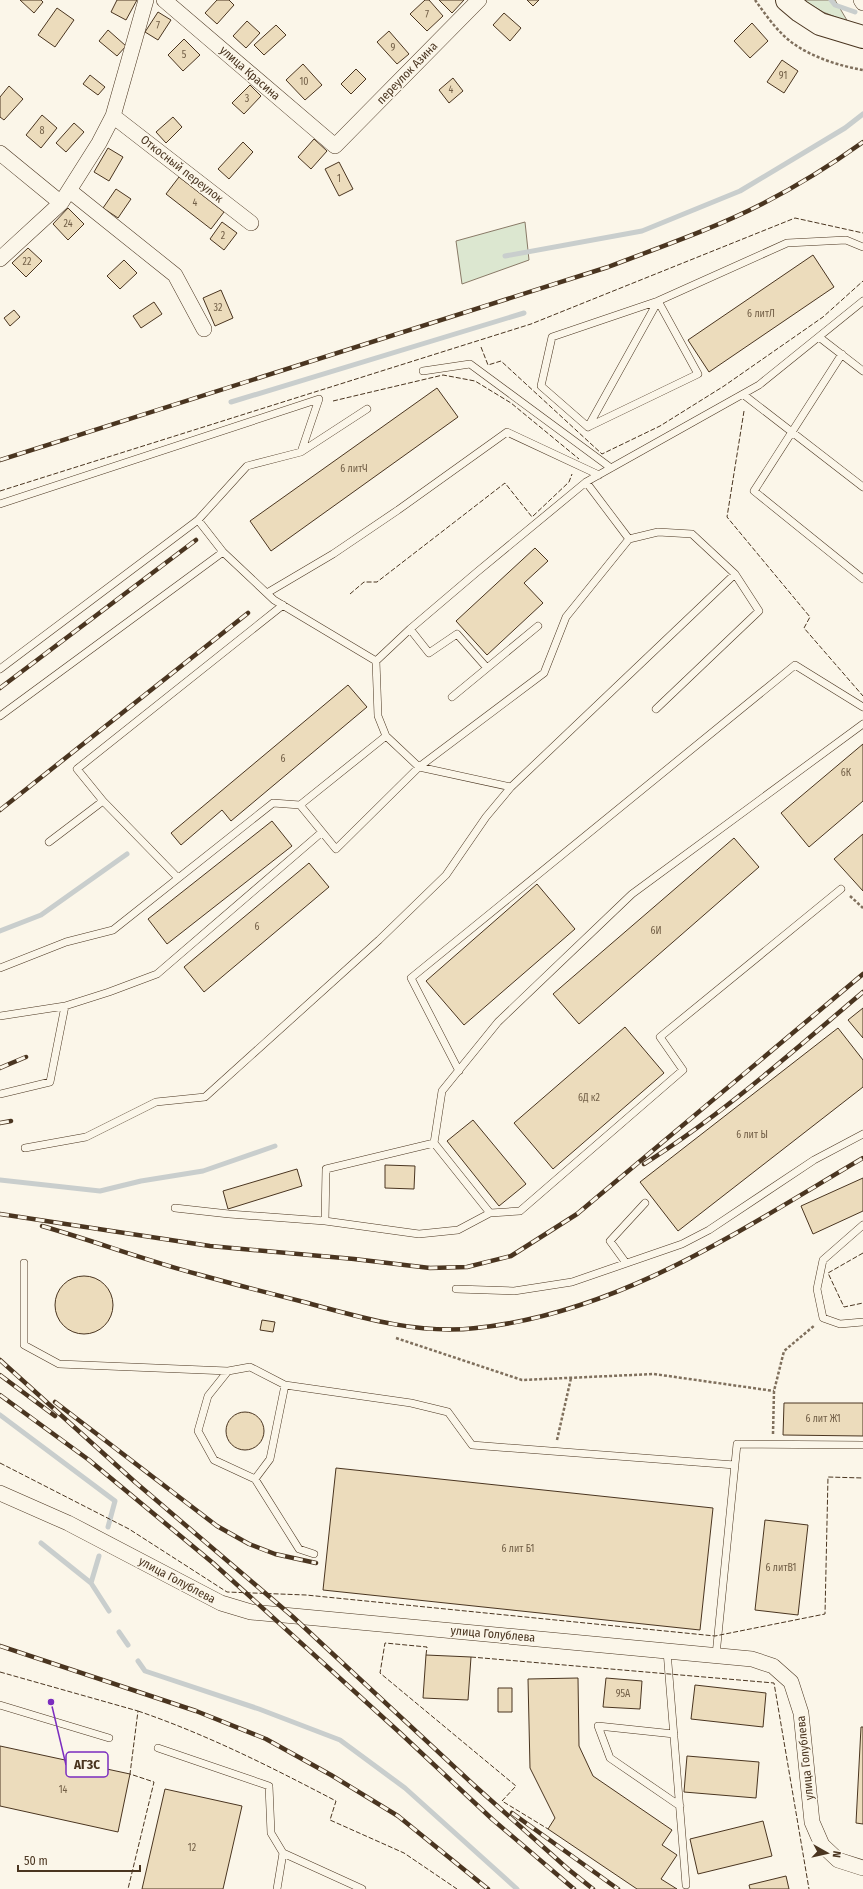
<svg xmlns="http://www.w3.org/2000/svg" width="863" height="1889" font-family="'Fira Sans Condensed',sans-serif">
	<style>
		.green { fill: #dce7d0; stroke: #887966 }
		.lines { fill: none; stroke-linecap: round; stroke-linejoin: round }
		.stream { stroke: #c9cecd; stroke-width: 5 }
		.building { fill: #ecdcbc; stroke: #4a3520 }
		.service-casing { stroke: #4a3520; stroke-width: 8 }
		.minor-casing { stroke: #4a3520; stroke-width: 16 }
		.primary-casing { stroke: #4a3520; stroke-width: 24 }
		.path { stroke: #7f6f5c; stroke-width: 2.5; stroke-dasharray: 3 2; stroke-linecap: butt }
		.service { stroke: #fbf6e9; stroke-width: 7 }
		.minor { stroke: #fbf6e9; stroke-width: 15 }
		.primary { stroke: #fbf6e9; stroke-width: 22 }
		.rail-casing { stroke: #4a3520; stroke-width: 4.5 }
		.rail { stroke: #fbf6e9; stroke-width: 3; stroke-dasharray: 9; stroke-linecap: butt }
		.fence { stroke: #4a3520; stroke-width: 1; stroke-dasharray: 5 2; stroke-linecap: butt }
		.labels { text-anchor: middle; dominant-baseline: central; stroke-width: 3; stroke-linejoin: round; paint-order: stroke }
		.number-label { font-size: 10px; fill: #725f47 }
		.street-label { font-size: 12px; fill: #4a3520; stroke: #fbf6e9 }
		.leader { fill: none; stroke: #7b2cbf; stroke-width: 1.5 }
		.callout-dot { fill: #7b2cbf; stroke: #fbf6e9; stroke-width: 1.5 }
		.callout { fill: #fbf6e9; stroke: #7b2cbf; stroke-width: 1.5 }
		.callout-label { font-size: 13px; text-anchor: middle; font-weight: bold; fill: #4a3520 }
	</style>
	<rect width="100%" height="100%" fill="#fbf6e9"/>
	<path class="green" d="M 803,0 L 835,0 L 848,22 L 823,12 Z
		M 525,222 L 529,260 L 462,284 L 456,241 Z"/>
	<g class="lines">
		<path class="stream" d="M 831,0 L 835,5 L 855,12
			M 505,256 L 642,231 L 740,191 L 845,128 L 863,114
			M 231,402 L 524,313
			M 0,931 L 41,915 L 127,854
			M 0,1180 L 100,1191 L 141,1181 L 203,1171 L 275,1146
			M 0,1415 L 115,1501 L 108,1527
			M 41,1543 L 91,1583 L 109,1611
			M 91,1583 L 99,1556
			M 119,1632 L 128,1645
			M 138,1661 L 145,1671 L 259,1709 L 340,1740 L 405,1788 L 517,1889"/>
	</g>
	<path class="building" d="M 20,0 L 41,0 L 43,2 L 34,13 Z
		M 117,0 L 137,0 L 126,20 L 111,12 Z
		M 217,0 L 229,0 L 234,5 L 217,24 L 205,13 Z
		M 425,0 L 429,0 L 443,16 L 427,31 L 410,14 Z
		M 439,0 L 464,0 L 452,13 Z
		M 527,0 L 539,0 L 533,6 Z
		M 57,8 L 74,20 L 55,47 L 38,35 Z
		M 158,12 L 171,20 L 158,40 L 145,32 Z
		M 504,13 L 521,28 L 510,41 L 493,25 Z
		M 247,21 L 260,33 L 246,48 L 233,36 Z
		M 752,23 L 768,41 L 750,58 L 734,41 Z
		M 276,25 L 286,35 L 264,55 L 254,45 Z
		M 108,30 L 126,46 L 117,56 L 99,41 Z
		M 389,31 L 409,54 L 397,64 L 377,42 Z
		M 184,39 L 200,55 L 183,71 L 168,55 Z
		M 782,60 L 798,71 L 784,93 L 767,82 Z
		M 303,64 L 322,85 L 305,100 L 286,80 Z
		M 356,69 L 366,79 L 351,94 L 341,84 Z
		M 90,75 L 105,87 L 98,95 L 83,84 Z
		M 453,78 L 463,91 L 449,103 L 439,90 Z
		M 250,85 L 261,96 L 244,114 L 232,103 Z
		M 9,86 L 23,99 L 4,120 L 0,117 L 0,97 Z
		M 42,115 L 57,128 L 41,148 L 26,135 Z
		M 173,117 L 182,127 L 166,143 L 156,132 Z
		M 74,123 L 84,132 L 66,152 L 56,143 Z
		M 314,139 L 327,151 L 311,169 L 298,157 Z
		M 243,142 L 253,152 L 252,153 L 229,179 L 218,169 Z
		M 108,148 L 123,157 L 109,181 L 94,172 Z
		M 339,162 L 353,189 L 339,196 L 325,169 Z
		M 179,177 L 224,212 L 211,229 L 166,194 Z
		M 116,189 L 131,199 L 118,218 L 103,208 Z
		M 68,208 L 84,224 L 68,240 L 53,224 Z
		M 222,222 L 237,233 L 224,250 L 210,239 Z
		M 28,248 L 42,261 L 26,277 L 12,263 Z
		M 813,255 L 834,287 L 709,372 L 688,340 Z
		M 124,260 L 137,273 L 120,289 L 107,276 Z
		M 221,290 L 233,318 L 215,326 L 203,298 Z
		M 154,302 L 162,314 L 141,328 L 133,316 Z
		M 14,310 L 20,317 L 10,326 L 4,318 Z
		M 437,388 L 458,417 L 271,551 L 250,521 Z
		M 535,548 L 548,561 L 524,583 L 543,603 L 487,655 L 456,621 Z
		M 348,685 L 367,707 L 231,821 L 222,810 L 181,845 L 171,833 Z
		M 863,744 L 863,801 L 809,847 L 781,813 Z
		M 272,821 L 292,846 L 167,944 L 148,919 Z
		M 863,834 L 863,891 L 834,859 Z
		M 734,838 L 759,867 L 579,1024 L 553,994 Z
		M 309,863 L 329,887 L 204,992 L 184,967 Z
		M 537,884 L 575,929 L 464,1025 L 426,981 Z
		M 863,1008 L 863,1038 L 848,1020 Z
		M 625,1027 L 664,1073 L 553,1169 L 514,1123 Z
		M 838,1028 L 863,1060 L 863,1087 L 678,1231 L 640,1182 Z
		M 473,1120 L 526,1184 L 499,1206 L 447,1141 Z
		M 385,1165 L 415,1166 L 414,1189 L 385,1188 Z
		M 297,1169 L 302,1186 L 228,1209 L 223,1191 Z
		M 863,1178 L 863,1211 L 813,1234 L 801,1206 Z
		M55 1305a29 29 0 1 1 58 0a29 29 0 1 1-58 0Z
		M 262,1320 L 275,1322 L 273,1332 L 260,1330 Z
		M 784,1403 L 863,1403 L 863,1436 L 783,1435 Z
		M226 1431a19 19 0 1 1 38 0a19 19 0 1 1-38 0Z
		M 336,1468 L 713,1508 L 700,1630 L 323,1590 Z
		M 765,1520 L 808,1525 L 798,1615 L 755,1610 Z
		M 426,1655 L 471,1657 L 468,1700 L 423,1698 Z
		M 578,1678 L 579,1746 L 593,1776 L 672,1830 L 662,1845 L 677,1855 L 661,1879 L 677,1889 L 637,1889 L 548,1829 L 555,1818 L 530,1768 L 528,1679 Z
		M 606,1678 L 642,1681 L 640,1709 L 603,1707 Z
		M 695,1685 L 766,1693 L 763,1727 L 691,1719 Z
		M 498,1688 L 512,1688 L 512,1712 L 498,1712 Z
		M 861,1727 L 863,1727 L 863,1824 L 856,1823 Z
		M 0,1746 L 130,1774 L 118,1832 L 0,1806 Z
		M 687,1756 L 759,1762 L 756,1798 L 684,1792 Z
		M 165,1789 L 242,1806 L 223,1889 L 142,1889 Z
		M 763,1821 L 772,1856 L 698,1874 L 690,1839 Z
		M 786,1876 L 789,1889 L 750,1889 L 749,1885 Z"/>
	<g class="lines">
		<g class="service-casing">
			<path id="service" d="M 658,301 L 588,427 L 541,386 L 552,337 L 658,301 L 787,243 L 846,240 L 863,247
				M 819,337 L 863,371
				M 842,354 L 754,491 L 863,579
				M 423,371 L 470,364 L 611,468
				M 744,395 L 863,487
				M 588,427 L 698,374 L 658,301
				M 0,504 L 319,399 L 301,452
				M 198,520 L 247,466 L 301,452 L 367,409
				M 629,539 L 658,532 L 692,534 L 735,574 L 759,611 L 656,709
				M 267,593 L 333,554 L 398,510 L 507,432 L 599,475
				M 410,629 L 429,653 L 457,634 L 487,668
				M 376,661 L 378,716 L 386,736 L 419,767 L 544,673 L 566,617 L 629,539 L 586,482
				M 0,669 L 198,520 L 223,552 L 274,600 L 376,661 L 410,629 L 477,572 L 586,482 L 759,385 L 863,301
				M 452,697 L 538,626
				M 0,716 L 223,552
				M 386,736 L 300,805 L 336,849 L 419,767 L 511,787 L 735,574
				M 49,842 L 103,801
				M 178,878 L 103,801 L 77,769 L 283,605
				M 0,968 L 66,942 L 113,930 L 273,803 L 300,805
				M 65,1006 L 109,992 L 157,974 L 322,832
				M 0,1016 L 65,1006 L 50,1082 L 0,1094
				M 459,1071 L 411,978 L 795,665 L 863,707
				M 25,1148 L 86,1137 L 156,1102 L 205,1097 L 379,940 L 446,875 L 486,817 L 511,787
				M 175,1208 L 229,1214 L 325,1221 L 419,1234 L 458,1230 L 490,1213 L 434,1143
				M 490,1213 L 520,1211 L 683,1070 L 660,1037 L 841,889
				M 325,1221 L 326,1169 L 434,1143 L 442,1091 L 498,1022 L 632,894 L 863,724
				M 863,1225 L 823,1260 L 817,1289 L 823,1318 L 840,1324 L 863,1322
				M 24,1263 L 24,1345 L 59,1364 L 228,1371
				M 626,1263 L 610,1241 L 645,1203
				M 456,1289 L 514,1291 L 572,1282 L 682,1244 L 709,1230 L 814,1160 L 863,1134
				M 285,1385 L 270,1459 L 255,1479 L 214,1460 L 198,1431 L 208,1396 L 228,1371 L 250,1367 L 285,1385 L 411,1403 L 448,1412 L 472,1445 L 735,1465
				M 255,1479 L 299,1549 L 314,1554
				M 667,1651 L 686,1885
				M 716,1655 L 737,1444 L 863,1445
				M 0,1705 L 109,1738
				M 674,1734 L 598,1726 L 610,1758 L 680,1806
				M 158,1748 L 269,1786 L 271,1833 L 283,1853
				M 277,1889 L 283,1853 L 362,1889"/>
		</g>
		<g class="minor-casing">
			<path id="minor" d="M 164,0 L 335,146 L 479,0
				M 861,0 L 863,3
				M 113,116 L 251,223
				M 0,153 L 61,203
				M 70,191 L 175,275 L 204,329
				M 0,259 L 61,203 L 99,143 L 113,116 L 146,0
				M 0,1493 L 68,1523 L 221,1603 L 251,1612 L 752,1659 L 773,1666 L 791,1682 L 801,1713 L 812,1822 L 822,1845 L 838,1860 L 863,1868"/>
		</g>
		<g class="primary-casing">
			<path id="primary" d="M 787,0 L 800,11 L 820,24 L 863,37"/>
		</g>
		<path class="path" d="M 755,0 C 766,15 778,33 794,44 C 814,58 840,66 863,70
			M 850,896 L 863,908
			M 396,1338 L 522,1380 L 654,1374 L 774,1391
			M 773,1434 L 774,1391 L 784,1351 L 815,1325
			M 557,1440 L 571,1378"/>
		<use href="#service" class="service"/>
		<use href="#minor" class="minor"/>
		<use href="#primary" class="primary"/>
		<g class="rail-casing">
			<path id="rail" d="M 0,460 L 608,267 C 660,247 713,229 762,204 C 797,186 831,165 863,142
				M 0,688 L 196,540
				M 0,810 L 248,613
				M 0,1068 L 26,1057
				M 0,1123 L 11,1121
				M 644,1164 C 722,1115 792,1052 863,992
				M 0,1214 L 210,1246 L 354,1259 L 430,1268 L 467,1267 L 511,1256 L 577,1214 L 863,974
				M 42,1226 C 94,1241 145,1260 197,1274 C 233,1284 268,1293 304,1302 C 359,1317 418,1335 476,1328 C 620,1313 742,1229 863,1158
				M 0,1360 L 135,1482 L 292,1616 L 476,1787 L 568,1869 L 593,1889
				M 0,1375 L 55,1416
				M 0,1395 L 89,1460 L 213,1563 L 398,1731 L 492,1819 L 574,1889
				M 55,1402 L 217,1526 L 249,1544 L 275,1554 L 316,1563
				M 0,1646 L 196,1711 L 266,1739 L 331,1775 L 398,1816 L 488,1889
				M 512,1813 L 618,1889"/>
		</g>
		<use href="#rail" class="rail"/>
		<path class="fence" d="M 481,347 L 488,365 L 501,361 L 602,454 L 660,426 L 724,386 L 823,317 L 863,281
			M 333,401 L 443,375 L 475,381 L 511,403 L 579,459
			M 744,411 L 727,517 L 810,617 L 804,628 L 863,696
			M 0,491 L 531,324 L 795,218 L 863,233
			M 350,594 L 364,582 L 377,582 L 505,483 L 532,517 L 569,482 L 572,474
			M 863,1253 L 828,1273 L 844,1307 L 863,1303
			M 0,1463 L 129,1529 L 227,1592 L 306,1595 L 715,1636 L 825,1614 L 828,1477 L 863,1478
			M 426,1655 L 427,1647 L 385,1643 L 380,1673 L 516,1786 L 502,1801 L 548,1829
			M 471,1657 L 774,1683 L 809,1889
			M 0,1672 L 138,1711 L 130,1774 L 154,1782 L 128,1889
			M 138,1711 C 208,1735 271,1767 336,1801 L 330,1820 L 404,1853 L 457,1889"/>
	</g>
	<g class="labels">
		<g class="number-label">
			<text x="427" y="15">7</text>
			<text x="158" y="26">7</text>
			<text x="393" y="48">9</text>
			<text x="184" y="55">5</text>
			<text x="783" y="76">91</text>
			<text x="304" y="82">10</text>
			<text x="451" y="90">4</text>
			<text x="247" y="99">3</text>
			<text x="42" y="131">8</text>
			<text x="339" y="179">1</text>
			<text x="195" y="203">4</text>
			<text x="68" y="224">24</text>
			<text x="223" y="236">2</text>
			<text x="27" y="262">22</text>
			<text x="218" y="308">32</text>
			<text x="761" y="314">6 литЛ</text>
			<text x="354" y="469">6 литЧ</text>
			<text x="283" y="759">6</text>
			<text x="846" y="773">6К</text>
			<text x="257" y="927">6</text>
			<text x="656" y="931">6И</text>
			<text x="589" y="1098">6Д к2</text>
			<text x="752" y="1135">6 лит Ы</text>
			<text x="823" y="1419">6 лит Ж1</text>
			<text x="518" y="1549">6 лит Б1</text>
			<text x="781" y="1568">6 литВ1</text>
			<text x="623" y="1694">95А</text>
			<text x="63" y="1790">14</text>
			<text x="192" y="1848">12</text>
		</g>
		<g class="street-label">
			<text transform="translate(250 73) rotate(41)">улица Красина</text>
			<text transform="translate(407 73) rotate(-46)">переулок Азина</text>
			<text transform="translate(182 169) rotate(38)">Откосный переулок</text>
			<text transform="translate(177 1580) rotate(28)">улица Голублева</text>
			<text transform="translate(493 1634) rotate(5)">улица Голублева</text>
			<text transform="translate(805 1758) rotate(-96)">улица Голублева</text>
		</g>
	</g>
	<path class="leader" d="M51 1702L66 1765"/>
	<circle class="callout-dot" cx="51" cy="1702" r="4"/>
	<rect class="callout" x="66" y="1752" width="42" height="25" rx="4"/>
	<g class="callout-label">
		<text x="87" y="1769">АГЗС</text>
	</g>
	<g transform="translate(827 1853) rotate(98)" stroke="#fbf6e9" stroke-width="3" paint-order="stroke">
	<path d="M0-3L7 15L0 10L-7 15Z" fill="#4a3520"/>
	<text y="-6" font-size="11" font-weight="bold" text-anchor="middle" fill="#4a3520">N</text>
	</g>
	<path d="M18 1865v6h122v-6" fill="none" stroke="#4a3520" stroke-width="2"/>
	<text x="24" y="1865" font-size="12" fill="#4a3520" stroke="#fbf6e9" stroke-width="3" paint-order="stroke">50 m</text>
</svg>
